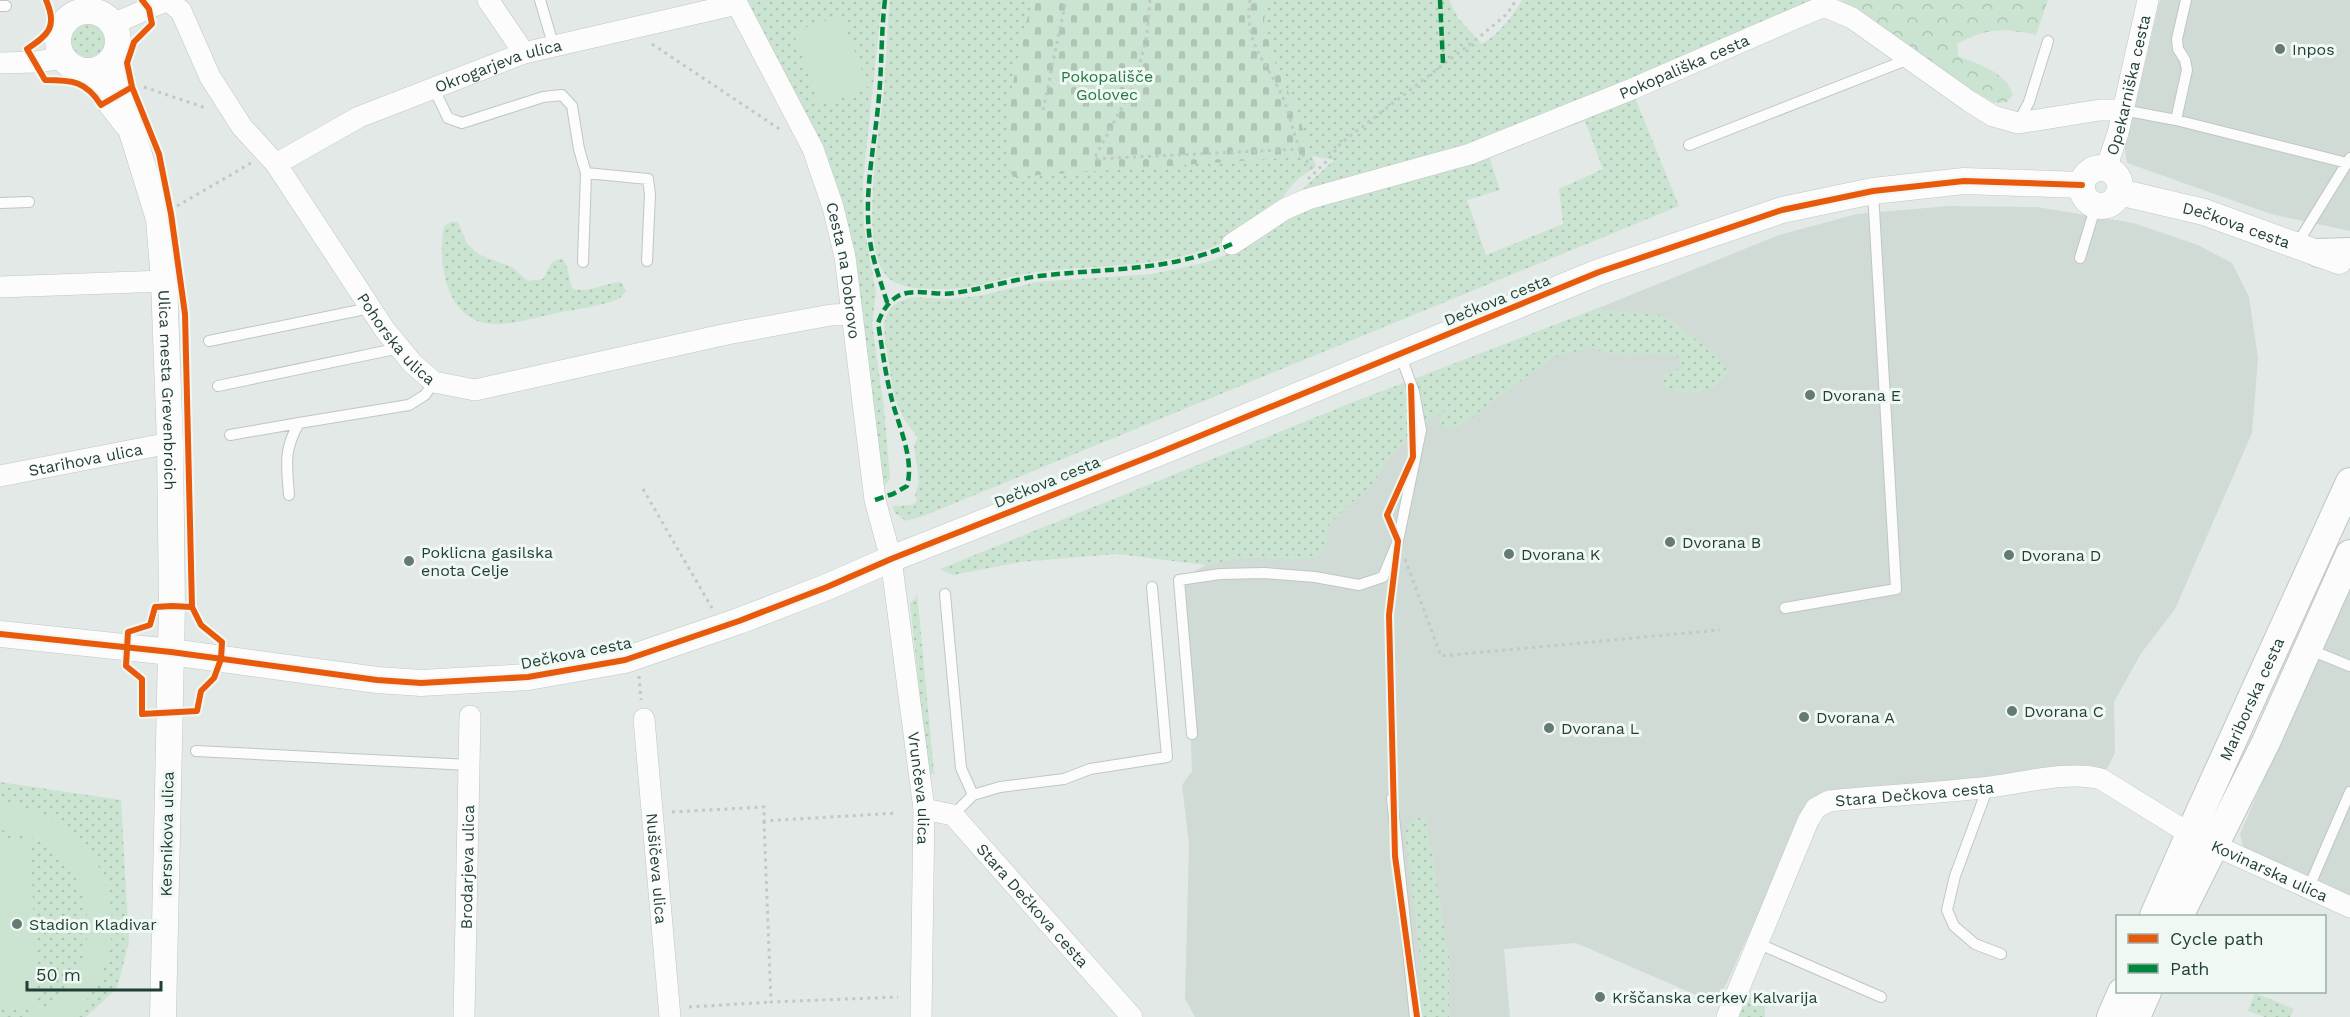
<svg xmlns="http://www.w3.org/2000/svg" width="2350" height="1017" font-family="'Work Sans',sans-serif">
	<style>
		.built { fill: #d0dbd6 }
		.green { fill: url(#green-dots); fill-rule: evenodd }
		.forest { fill: url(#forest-crowns) }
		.cemetery { fill: url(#cemetery-stones) }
		.pitch { fill: #cbe4d1 }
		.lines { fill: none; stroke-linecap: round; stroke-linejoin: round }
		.service-casing { stroke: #c0c6c3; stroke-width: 12 }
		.minor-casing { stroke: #c0c6c3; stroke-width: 22 }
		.tertiary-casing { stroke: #c0c6c3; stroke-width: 27 }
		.secondary-casing { stroke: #bec7c3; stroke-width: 30 }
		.path { stroke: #c0c9c5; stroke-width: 3; stroke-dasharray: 3 4.5; stroke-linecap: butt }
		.service { stroke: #fbfcfb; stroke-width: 10 }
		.minor { stroke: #fbfcfb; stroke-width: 21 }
		.tertiary { stroke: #fbfcfb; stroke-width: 26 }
		.secondary { stroke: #fbfcfb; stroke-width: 28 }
		.quiet { stroke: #00873e; stroke-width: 4.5; stroke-dasharray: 9 4.5; stroke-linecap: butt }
		.cycleway-casing { stroke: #f0f8f4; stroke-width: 10 }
		.cycleway { stroke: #e8590c; stroke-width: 6 }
		.poi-dot { fill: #647a72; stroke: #f0f8f4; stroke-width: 2 }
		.labels { text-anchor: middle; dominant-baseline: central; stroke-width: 6; stroke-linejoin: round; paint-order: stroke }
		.poi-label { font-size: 16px; fill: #1f3e34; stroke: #f0f8f4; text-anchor: start }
		.street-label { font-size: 16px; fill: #1f3e34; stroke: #f0f8f4 }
		.park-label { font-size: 16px; fill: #267843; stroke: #f0f8f4 }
	</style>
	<defs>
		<pattern id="green-dots" width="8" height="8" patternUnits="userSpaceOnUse" patternTransform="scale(1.5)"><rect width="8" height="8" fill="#cbe4d1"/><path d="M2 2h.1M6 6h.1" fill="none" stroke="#aec5b4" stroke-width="1.8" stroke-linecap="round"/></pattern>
		<pattern id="forest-crowns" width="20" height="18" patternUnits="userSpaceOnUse" patternTransform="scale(1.5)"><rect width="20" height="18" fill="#cbe4d1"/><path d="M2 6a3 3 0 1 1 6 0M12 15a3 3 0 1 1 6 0" fill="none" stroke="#aec5b4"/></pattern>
		<pattern id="cemetery-stones" width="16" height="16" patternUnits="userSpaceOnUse" patternTransform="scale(1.5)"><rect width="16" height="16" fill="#cbe4d1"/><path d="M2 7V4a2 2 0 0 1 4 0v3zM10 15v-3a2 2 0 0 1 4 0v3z" fill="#aec5b4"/></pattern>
	</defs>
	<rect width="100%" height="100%" fill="#e3e9e6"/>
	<path class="built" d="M 2160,0 L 2350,0 L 2350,231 L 2271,214 L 2127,163 L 2125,148 Z
		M 1949,206 L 2037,207 L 2133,223 L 2198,245 L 2232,263 L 2249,297 L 2258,358 L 2252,433 L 2175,609 L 2140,655 L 2114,702 L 2115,753 L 2107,769 L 1823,795 L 1805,811 L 1717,1004 L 1576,943 L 1504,949 L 1510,1017 L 1195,1017 L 1185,999 L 1189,845 L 1182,785 L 1192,771 L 1190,718 L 1179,580 L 1206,565 L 1341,407 L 1596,309 L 1779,235 L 1857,214 Z
		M 2350,578 L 2350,899 L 2243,847 L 2240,834 Z"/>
	<path class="green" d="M 748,0 L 882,0 L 863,181 L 864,227 L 876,292 L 872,324 L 884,408 L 890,479 L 884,486 L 882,485 L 861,312 L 764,36 Z
		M 890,0 L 1033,0 L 1020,45 L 1297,110 L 1276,67 L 1264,20 L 1268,0 L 1449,0 L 1458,18 L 1482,44 C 1500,33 1512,17 1522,0 L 1817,0 L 1633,93 L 1679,206 L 926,515 L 906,521 L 894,512 L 893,506 L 912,505 L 917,501 L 915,495 L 919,482 L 914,445 L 918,438 L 904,419 L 894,396 L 885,340 L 884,324 L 887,315 L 891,307 L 900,301 L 913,297 L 951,299 L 984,295 L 1036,282 L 1152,274 L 1208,262 L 1235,251 L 1334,160 L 1312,156 L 1316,166 C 1309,172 1300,176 1294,183 C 1287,190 1282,201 1274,208 C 1261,220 1241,233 1226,241 C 1169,269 1100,264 1038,272 C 1011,275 975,289 949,289 C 930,289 897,291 885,274 C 858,239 882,122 885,77 C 887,51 887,26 890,0 ZM 1585,121 L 1603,169 L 1559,189 L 1563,224 L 1486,255 L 1467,200 L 1500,190 L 1489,156 Z
		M71 40a17 17 0 1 1 34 0a17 17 0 1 1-34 0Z
		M 451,222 L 458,222 L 467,244 L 480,255 L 512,267 L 528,281 L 543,279 C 549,270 550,258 563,259 C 569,267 568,279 573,289 C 588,293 605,283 621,282 L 626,291 C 624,293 622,296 620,298 C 611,304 573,310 562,312 C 541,316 513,325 493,324 C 446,322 437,263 444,226 Z
		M 1596,309 L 1665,316 L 1716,355 L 1728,372 C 1716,394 1688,396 1666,388 L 1664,382 L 1665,375 L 1682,367 L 1677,356 L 1667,354 L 1617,355 L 1589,348 L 1552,358 L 1468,420 L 1454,428 L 1445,428 L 1439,423 L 1445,408 L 1423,424 L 1389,458 L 1368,491 L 1348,505 L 1328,526 L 1326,544 L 1320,556 L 1307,559 L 1240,558 L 1206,565 L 1117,554 L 1020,562 L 953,575 L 940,569 L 1341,407 Z
		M 917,593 L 934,772 L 936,773 L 931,774 L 928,771 L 910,603 L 916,598 Z
		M 0,782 L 121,800 L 129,942 L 117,988 L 86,1017 L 0,1017 Z
		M 1419,818 L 1426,819 L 1449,955 L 1449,1017 L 1420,1017 L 1420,957 L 1405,833 L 1410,822 Z
		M 1758,993 L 1765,1003 L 1765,1017 L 1735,1017 L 1746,994 Z
		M 2255,993 L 2294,1009 L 2290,1017 L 2265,1017 L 2248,1011 Z"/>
	<path class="forest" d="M 1841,0 L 2048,0 L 2036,35 C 2003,28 1988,27 1957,44 L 1958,56 C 1979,65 2006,71 2013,95 L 2007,102 L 1994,103 L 1955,82 L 1871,24 Z"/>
	<path class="cemetery" d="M 1033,0 L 1268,0 L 1264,20 L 1276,67 L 1297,110 L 1311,156 L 1013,177 L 1006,161 L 1008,108 L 1024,29 Z"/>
	<path class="pitch" d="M 841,15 L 868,87 L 820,105 L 793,32 Z
		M 0,804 C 110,810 149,943 72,1017 L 21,1017 C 121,989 104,836 0,830 Z
		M 31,840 L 36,1006 L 0,1007 L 0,841 Z"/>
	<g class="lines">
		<g class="service-casing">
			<path id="service" d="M 540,0 L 553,44
				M 0,6 L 6,6
				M 433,87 L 448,118 L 462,123 L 543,97 L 562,95 L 572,106 L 579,149 L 586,173 L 583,262
				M 2123,110 L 2176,120 L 2347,163
				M 2176,120 L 2187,70 L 2185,60 L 2178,49 L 2177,39 L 2186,0
				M 2018,123 L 2029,102 L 2048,41
				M 1689,145 L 1909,59
				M 586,173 L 648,179 L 650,194 L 647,261
				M 0,203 L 29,202
				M 2297,244 L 2350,158
				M 2080,258 L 2096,205
				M 209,341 L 370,308
				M 218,386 L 400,348
				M 230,435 L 299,423
				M 289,495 C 287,465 283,451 299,423 L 409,405 L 425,395 L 434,382
				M 945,594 L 961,768 L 973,795
				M 1785,608 L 1896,589 L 1873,192
				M 2308,649 L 2350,666
				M 1192,734 L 1179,580 L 1220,574 L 1264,573 L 1315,577 L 1359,585 L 1383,577 L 1398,541 L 1421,430 L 1414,392 L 1400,354
				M 196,751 L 469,765
				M 1988,787 L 1955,876 L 1947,910 L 1954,926 L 1975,944 L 2001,954
				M 1392,798 L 1415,1017
				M 953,815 L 973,795 L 1000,787 L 1064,779 L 1090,769 L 1167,757 L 1152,587
				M 2309,887 L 2350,792
				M 1757,943 L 1881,997"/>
		</g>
		<g class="minor-casing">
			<g id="minor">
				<path id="s1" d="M 167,0 L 181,11 L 210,77 L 242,127 L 276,164 L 385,330 L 413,364 L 434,382 L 475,390 L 727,334 L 831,315 L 852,314"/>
				<path d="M 488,0 L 524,53"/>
				<path id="s2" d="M 735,0 L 813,149 L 833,207 L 845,257 L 875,500 L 891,559 L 924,809 L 921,1017"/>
				<path d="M 113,24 L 168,0"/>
				<path d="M 0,63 L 36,62 L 63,58"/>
				<path id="s3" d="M 276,164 L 359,117 L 524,53 L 737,4"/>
				<path id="s4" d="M 2106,169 L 2118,133 L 2148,0"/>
				<path id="s5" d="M 1232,244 L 1285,209 L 1308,199 L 1470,154 L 1632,89 L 1824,6 L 1852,18 L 1969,101 L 1993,116 L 2018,123 L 2100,110 L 2123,110"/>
				<path d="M 0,287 L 164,281"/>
				<path id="s6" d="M 0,476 L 170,443"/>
				<path id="s7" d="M 644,719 L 670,1017"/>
				<path id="s8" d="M 924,809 L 953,815 L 1132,1017"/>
				<path id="s9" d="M 464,1017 L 470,716"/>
				<path id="s10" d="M 1727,1017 L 1808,821 L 1816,808 L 1829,801 C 1882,796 1937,793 1990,787 C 2023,783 2069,770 2101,779 L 2190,834 L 2350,907"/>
			</g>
		</g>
		<g class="tertiary-casing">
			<g id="tertiary">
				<circle cx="88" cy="41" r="30"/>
				<path id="s11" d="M 116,52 L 132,132 L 159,219 L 164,281 L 170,443 L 172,606 L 163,1017"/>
				<path d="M 86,71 L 126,123"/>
				<circle cx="2101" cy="187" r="19"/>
				<path id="s12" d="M 2119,192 L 2204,212 L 2339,261"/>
				<path d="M 0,634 L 171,652 L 377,680 L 421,683 L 528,677 L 625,660 L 739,621 L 827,587 L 891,559 L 1156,454 L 1599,272 L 1782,210 L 1873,191 L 1964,181 L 2082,185"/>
			</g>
		</g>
		<g class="secondary-casing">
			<g id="secondary">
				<path d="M 2319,253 L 2350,252"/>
				<path id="s13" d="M 2154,916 L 2190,834 L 2350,482"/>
				<path d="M 2179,916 L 2266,742 L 2350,554"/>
				<path d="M 2111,1017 L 2122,992"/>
				<path d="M 2136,1017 L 2147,992"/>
			</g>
		</g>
		<path class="path" d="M 1150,0 L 1147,35 L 1135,83 L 1094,159 L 1300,149
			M 1250,0 C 1243,45 1269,64 1284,100 C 1290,116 1293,133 1300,149 C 1303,157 1310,165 1314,173
			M 652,44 L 781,130
			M 144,87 L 206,108
			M 1043,110 L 1066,0
			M 1308,179 L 1328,160 L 1341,143 L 1483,34 L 1507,14 L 1516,0
			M 177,206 L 251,163
			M 643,489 L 712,608
			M 1405,559 L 1441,656 L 1720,630
			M 1393,586 L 1389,615 L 1393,786
			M 639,676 L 641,700
			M 672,812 L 764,807 L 764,821 L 897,813
			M 764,821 L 771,1002 L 898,997
			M 689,1007 L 771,1002"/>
		<use href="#service" class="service"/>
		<use href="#minor" class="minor"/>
		<use href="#tertiary" class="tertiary"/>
		<use href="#secondary" class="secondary"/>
		<path class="quiet" d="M 885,0 C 881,32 882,64 879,96 C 875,146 862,197 871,247 C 875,267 882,286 888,305
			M 1440,0 L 1443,63
			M 875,500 L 893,494 L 907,486 C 915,458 897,423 891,396 C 885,372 882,347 878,323 C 882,312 888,301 900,295 C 916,288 938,296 954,293 C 983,289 1011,280 1039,276 C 1106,268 1169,272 1232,244"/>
		<g class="cycleway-casing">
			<path id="cycleway" d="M 46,0 C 58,27 48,35 27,49 L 45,80 C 72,80 86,81 101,105 L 132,87 L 127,63 L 134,42 L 152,24 L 149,9 L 142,0
				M 132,87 L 159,154 L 171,214 L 185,314 L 192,607
				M 1411,386 L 1413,457 L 1387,515 L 1398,541 L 1389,615 L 1395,856 L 1417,1017
				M 172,606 L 192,607 L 201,625 L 222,642 L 221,659 L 214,678 L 201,691 L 197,711 L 142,714 L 142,679 L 126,666 L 128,632 L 150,625 L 155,607 Z
				M 0,634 L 171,652 L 377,680 L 421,683 L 528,677 L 625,660 L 739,621 L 827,587 L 891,559 L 1156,454 L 1599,272 L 1782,210 L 1873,191 L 1964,181 L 2082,185"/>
		</g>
		<use href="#cycleway" class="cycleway"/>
	</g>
	<g class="poi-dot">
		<circle cx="2280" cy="49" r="6"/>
		<circle cx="1810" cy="395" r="6"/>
		<circle cx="1670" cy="542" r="6"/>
		<circle cx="1509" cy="554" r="6"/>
		<circle cx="2009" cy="555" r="6"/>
		<circle cx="409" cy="561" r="6"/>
		<circle cx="2012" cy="711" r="6"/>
		<circle cx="1804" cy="717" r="6"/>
		<circle cx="1549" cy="728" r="6"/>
		<circle cx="17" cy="924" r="6"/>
		<circle cx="1600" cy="997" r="6"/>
	</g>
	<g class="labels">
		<g class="poi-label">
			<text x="2292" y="49">Inpos</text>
			<text x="1822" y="395">Dvorana E</text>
			<text x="1682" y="542">Dvorana B</text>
			<text x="421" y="552">Poklicna gasilska<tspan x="421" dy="18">enota Celje</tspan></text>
			<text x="1521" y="554">Dvorana K</text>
			<text x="2021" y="555">Dvorana D</text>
			<text x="2024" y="711">Dvorana C</text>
			<text x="1816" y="717">Dvorana A</text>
			<text x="1561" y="728">Dvorana L</text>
			<text x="29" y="924">Stadion Kladivar</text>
			<text x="1612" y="997">Krščanska cerkev Kalvarija</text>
		</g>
		<g class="street-label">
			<text stroke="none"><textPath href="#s3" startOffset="244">Okrogarjeva ulica</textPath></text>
			<text stroke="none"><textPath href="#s5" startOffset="488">Pokopališka cesta</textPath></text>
			<text stroke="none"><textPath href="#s4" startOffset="87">Opekarniška cesta</textPath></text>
			<text stroke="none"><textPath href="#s12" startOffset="122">Dečkova cesta</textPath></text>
			<text stroke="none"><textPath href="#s2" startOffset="294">Cesta na Dobrovo</textPath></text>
			<text transform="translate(1497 300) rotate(-22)">Dečkova cesta</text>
			<text stroke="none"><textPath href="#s1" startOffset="412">Pohorska ulica</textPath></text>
			<text stroke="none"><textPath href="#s11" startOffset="344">Ulica mesta Grevenbroich</textPath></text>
			<text stroke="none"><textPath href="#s6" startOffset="87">Starihova ulica</textPath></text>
			<text transform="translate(1047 482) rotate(-22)">Dečkova cesta</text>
			<text transform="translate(576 653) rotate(-11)">Dečkova cesta</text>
			<text stroke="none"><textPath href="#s13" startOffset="238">Mariborska cesta</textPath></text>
			<text stroke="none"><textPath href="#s2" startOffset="818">Vrunčeva ulica</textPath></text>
			<text stroke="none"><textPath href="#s10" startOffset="328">Stara Dečkova cesta</textPath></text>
			<text transform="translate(167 834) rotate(-89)">Kersnikova ulica</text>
			<text stroke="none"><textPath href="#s9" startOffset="150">Brodarjeva ulica</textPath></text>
			<text stroke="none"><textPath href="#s7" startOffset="150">Nušičeva ulica</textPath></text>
			<text stroke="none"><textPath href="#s10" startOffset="708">Kovinarska ulica</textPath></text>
			<text stroke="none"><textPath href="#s8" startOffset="150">Stara Dečkova cesta</textPath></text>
		</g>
		<g class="park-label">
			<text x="1107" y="76">Pokopališče<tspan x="1107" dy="18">Golovec</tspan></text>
		</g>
	</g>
	<rect x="2116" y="915" width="210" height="78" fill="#f0f8f4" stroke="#9caea7" stroke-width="1.5"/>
	<rect x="2128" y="934" width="30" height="9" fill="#e8590c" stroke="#9caea7" stroke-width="1.5"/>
	<text x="2170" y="945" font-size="18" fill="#1f3e34">Cycle path</text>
	<rect x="2128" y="964" width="30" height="9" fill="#00873e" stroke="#9caea7" stroke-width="1.5"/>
	<text x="2170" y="975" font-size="18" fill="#1f3e34">Path</text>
	<path d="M27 981v9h134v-9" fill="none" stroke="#1f3e34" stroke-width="3"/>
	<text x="36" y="981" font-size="18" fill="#1f3e34" stroke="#f0f8f4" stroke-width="4.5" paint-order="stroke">50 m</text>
</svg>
